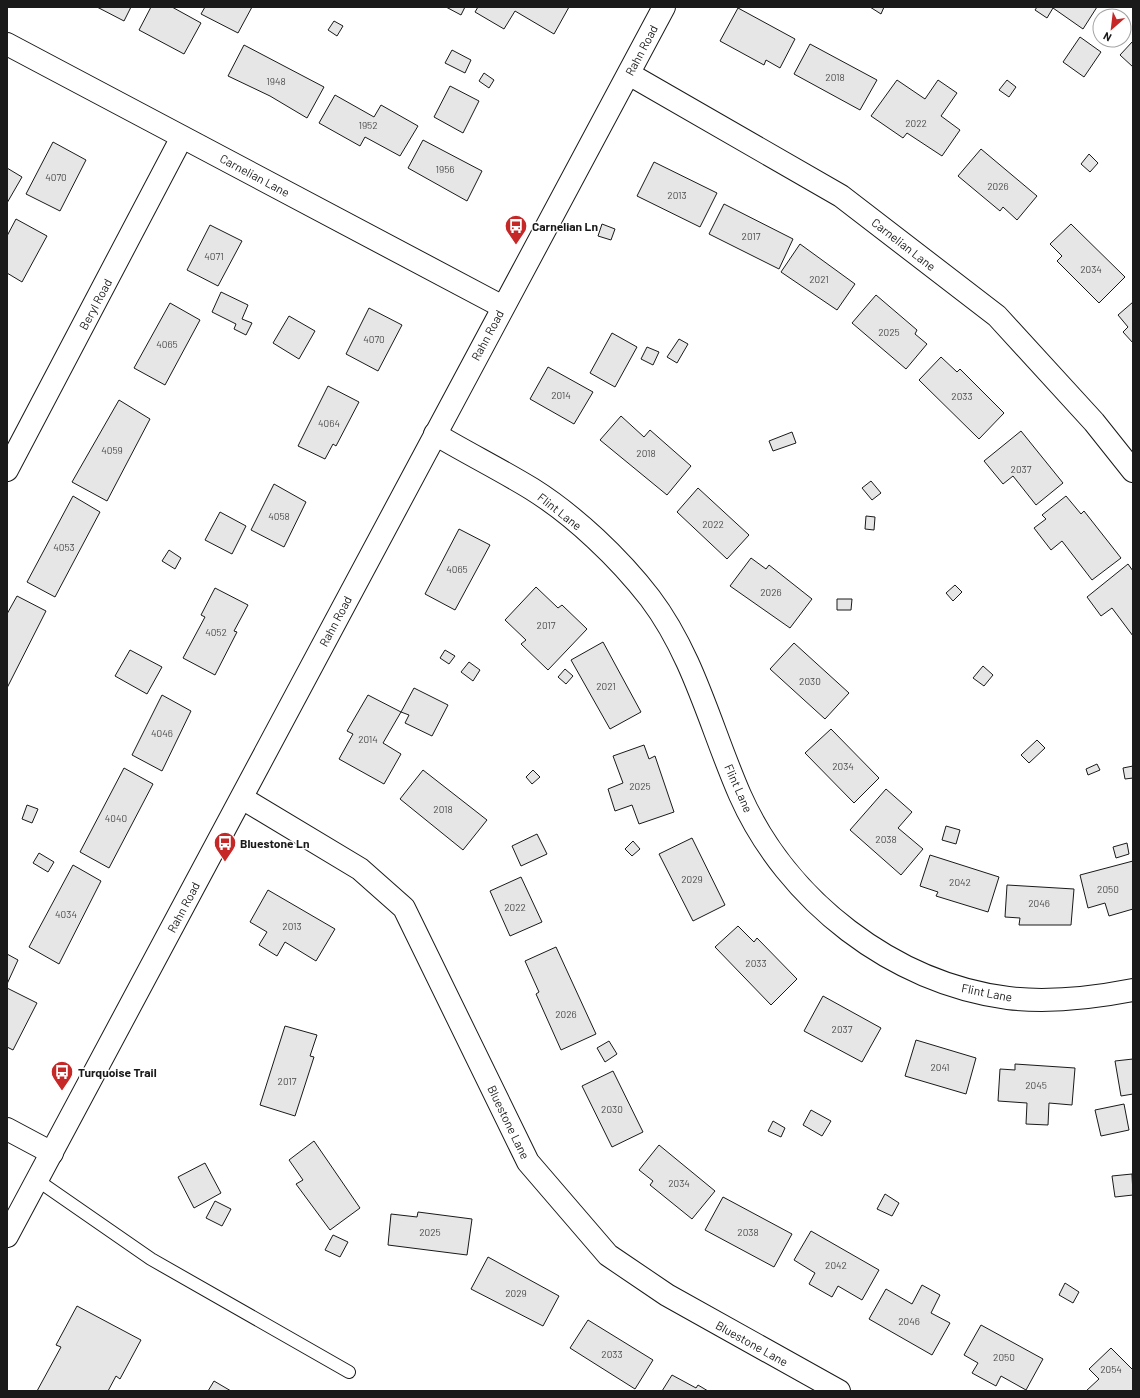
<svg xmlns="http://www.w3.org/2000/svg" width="1140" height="1398" font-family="Barlow,sans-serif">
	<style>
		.building { fill: #e6e6e6; stroke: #1a1a1a }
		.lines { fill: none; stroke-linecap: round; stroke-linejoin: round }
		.lane-casing { stroke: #1a1a1a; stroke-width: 14 }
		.street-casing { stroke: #1a1a1a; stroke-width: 24 }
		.secondary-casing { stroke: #1a1a1a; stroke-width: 24 }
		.lane { stroke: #fff; stroke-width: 12 }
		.street { stroke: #fff; stroke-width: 22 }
		.secondary { stroke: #fff; stroke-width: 22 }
		.labels { text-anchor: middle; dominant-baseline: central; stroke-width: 3; stroke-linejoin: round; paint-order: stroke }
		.number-label { font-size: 10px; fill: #4d4d4d }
		.street-label { font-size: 12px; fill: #1a1a1a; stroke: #fff }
		.poi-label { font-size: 12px; font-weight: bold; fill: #1a1a1a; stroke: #fff; text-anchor: start }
	</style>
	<rect width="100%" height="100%" fill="#fff"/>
	<path class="building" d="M 97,7 L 131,7 L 124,21 Z
		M 151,7 L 172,7 L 201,23 L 184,54 L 139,30 Z
		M 205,7 L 252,7 L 238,33 L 201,14 Z
		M 446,7 L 465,7 L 461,15 Z
		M 478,7 L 569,7 L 554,34 L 515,11 L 504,29 L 475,12 Z
		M 870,7 L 884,7 L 881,14 Z
		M 1037,7 L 1097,7 L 1083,29 L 1053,8 L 1047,18 L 1035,10 Z
		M 738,8 L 795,39 L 780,68 L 766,60 L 764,65 L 720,41 Z
		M 334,21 L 343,26 L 337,36 L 328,30 Z
		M 1080,37 L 1101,52 L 1084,77 L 1063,62 Z
		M 1133,41 L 1133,67 L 1120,55 Z
		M 810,44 L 877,80 L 860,110 L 794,74 Z
		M 244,45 L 324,87 L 307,118 L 270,96 L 228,76 Z
		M 452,50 L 471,60 L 465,73 L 445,63 Z
		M 484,73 L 494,80 L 489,88 L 479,81 Z
		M 897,80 L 925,99 L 938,80 L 957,93 L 941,116 L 960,130 L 942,156 L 907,133 L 903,138 L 871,116 Z
		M 1007,80 L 1016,87 L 1009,97 L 999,90 Z
		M 450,86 L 479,101 L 463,133 L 434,117 Z
		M 335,95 L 374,117 L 381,105 L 418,126 L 400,156 L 365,137 L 360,146 L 319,123 Z
		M 423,140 L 482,171 L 467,201 L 408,168 Z
		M 53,142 L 86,160 L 60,211 L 26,194 Z
		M 981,149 L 1037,196 L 1017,220 L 1003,207 L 1000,211 L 958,176 Z
		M 1089,154 L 1098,163 L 1090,172 L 1081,164 Z
		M 654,162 L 717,193 L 700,227 L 637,196 Z
		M 7,168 L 22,177 L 7,203 Z
		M 724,204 L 793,239 L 779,269 L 709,234 Z
		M 16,219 L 47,236 L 22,282 L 7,273 L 7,236 Z
		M 602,224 L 615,229 L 611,240 L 598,236 Z
		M 1071,224 L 1125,277 L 1099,303 L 1057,261 L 1062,256 L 1050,244 Z
		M 210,225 L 242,241 L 218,286 L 187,270 Z
		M 800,244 L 855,284 L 837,310 L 781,272 Z
		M 221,292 L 248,305 L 242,319 L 252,323 L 246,335 L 234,329 L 236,324 L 212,312 Z
		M 876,295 L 917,330 L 915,334 L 927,344 L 906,369 L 852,323 Z
		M 1133,302 L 1133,343 L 1123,332 L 1128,327 L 1118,315 Z
		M 170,303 L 200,320 L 165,385 L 134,368 Z
		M 369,308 L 402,325 L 378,371 L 346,354 Z
		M 289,316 L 315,331 L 299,359 L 273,343 Z
		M 612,333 L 637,347 L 615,387 L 590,373 Z
		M 679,339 L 688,344 L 677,363 L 667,357 Z
		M 647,347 L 659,352 L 653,365 L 641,359 Z
		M 941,357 L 957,372 L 960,369 L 1004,413 L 979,439 L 919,380 Z
		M 548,367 L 593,392 L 574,424 L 530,399 Z
		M 328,386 L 359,402 L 336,446 L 333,444 L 325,459 L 298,446 Z
		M 119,400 L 150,419 L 107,501 L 72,482 Z
		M 621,416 L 644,437 L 650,430 L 691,466 L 667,495 L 600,440 Z
		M 1021,431 L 1063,483 L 1036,505 L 1013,476 L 1003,484 L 984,461 Z
		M 792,432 L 796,443 L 773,451 L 769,441 Z
		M 871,481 L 881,493 L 872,500 L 862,488 Z
		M 274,484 L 306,502 L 284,547 L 251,530 Z
		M 698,488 L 749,535 L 727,559 L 677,512 Z
		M 73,496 L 100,512 L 55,597 L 27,582 Z
		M 1066,496 L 1081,514 L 1084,511 L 1121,558 L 1092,580 L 1062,541 L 1051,550 L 1034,528 L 1046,519 L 1042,515 Z
		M 220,512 L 246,526 L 232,554 L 205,540 Z
		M 866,516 L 875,517 L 874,530 L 865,529 Z
		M 459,529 L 490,545 L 455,610 L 425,594 Z
		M 169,550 L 181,558 L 175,569 L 162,561 Z
		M 751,558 L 766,569 L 769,565 L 812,599 L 790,628 L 730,586 Z
		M 1128,564 L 1133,571 L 1133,636 L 1112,608 L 1101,616 L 1087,597 Z
		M 955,585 L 962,592 L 953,601 L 946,593 Z
		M 536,587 L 558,608 L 562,605 L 587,629 L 548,670 L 521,644 L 526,640 L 505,620 Z
		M 215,588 L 248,605 L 234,631 L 237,632 L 215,675 L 183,658 L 205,617 L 201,615 Z
		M 17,596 L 46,611 L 7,688 L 7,614 Z
		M 837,599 L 852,599 L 851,610 L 837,610 Z
		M 603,642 L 641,712 L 610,729 L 571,660 Z
		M 794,643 L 849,693 L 825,719 L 770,669 Z
		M 130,650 L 162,667 L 147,694 L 115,676 Z
		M 445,650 L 455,656 L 449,664 L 440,658 Z
		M 469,662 L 480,670 L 473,681 L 461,672 Z
		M 983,666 L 993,675 L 984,686 L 973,678 Z
		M 565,669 L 573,676 L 566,684 L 558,677 Z
		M 414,688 L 448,705 L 432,736 L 405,723 L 409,715 L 401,712 Z
		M 162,695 L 191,711 L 162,771 L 132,755 Z
		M 368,695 L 401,712 L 383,743 L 401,754 L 384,784 L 339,759 L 353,734 L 347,731 Z
		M 831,729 L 879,778 L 854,803 L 805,753 Z
		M 1037,740 L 1045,748 L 1029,763 L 1021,755 Z
		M 644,745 L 649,759 L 655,756 L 674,812 L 639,824 L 632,805 L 615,811 L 608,789 L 623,783 L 613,756 Z
		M 1097,764 L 1100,770 L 1088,775 L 1086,769 Z
		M 1133,766 L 1133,778 L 1125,779 L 1123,768 Z
		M 124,768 L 153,784 L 109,868 L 80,852 Z
		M 423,770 L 487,820 L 463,850 L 400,799 Z
		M 533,770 L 540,777 L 532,784 L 526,777 Z
		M 886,789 L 912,812 L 898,828 L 923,849 L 901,875 L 850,830 Z
		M 27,805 L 38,809 L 32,823 L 22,819 Z
		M 946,826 L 960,830 L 956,844 L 942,840 Z
		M 537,834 L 547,854 L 521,866 L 512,846 Z
		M 692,838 L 725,905 L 693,921 L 659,854 Z
		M 633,841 L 640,849 L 632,856 L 625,849 Z
		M 1127,843 L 1129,854 L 1116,858 L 1113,847 Z
		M 39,853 L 54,862 L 48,872 L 33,863 Z
		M 930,855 L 999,877 L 988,912 L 936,896 L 938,892 L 920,886 Z
		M 1133,861 L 1133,909 L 1109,916 L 1105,903 L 1088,908 L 1080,875 Z
		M 73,865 L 101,881 L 59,964 L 29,947 Z
		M 521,877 L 542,922 L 510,936 L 490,891 Z
		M 1007,885 L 1074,889 L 1071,925 L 1019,925 L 1020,918 L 1005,917 Z
		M 268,890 L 335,929 L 316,961 L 285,942 L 277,956 L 259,945 L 267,932 L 250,922 Z
		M 738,926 L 754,942 L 757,938 L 797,979 L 771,1005 L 715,947 Z
		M 556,947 L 596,1034 L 561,1050 L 536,994 L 539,992 L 525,961 Z
		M 7,954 L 18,960 L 7,984 Z
		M 7,988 L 37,1003 L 13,1050 L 7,1047 Z
		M 823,996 L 881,1028 L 862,1062 L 804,1031 Z
		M 285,1026 L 317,1035 L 310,1056 L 314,1057 L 295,1116 L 260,1105 Z
		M 916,1040 L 976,1058 L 966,1094 L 905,1076 Z
		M 609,1041 L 617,1054 L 605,1062 L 597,1048 Z
		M 1133,1059 L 1133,1094 L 1121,1096 L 1115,1061 Z
		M 1015,1064 L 1075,1068 L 1072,1105 L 1049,1103 L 1048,1125 L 1026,1124 L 1027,1103 L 998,1101 L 1000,1069 L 1015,1070 Z
		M 613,1071 L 643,1132 L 612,1147 L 582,1086 Z
		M 1124,1104 L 1129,1130 L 1101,1136 L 1095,1110 Z
		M 811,1110 L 831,1121 L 822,1136 L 803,1125 Z
		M 773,1121 L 785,1128 L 781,1137 L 768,1131 Z
		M 314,1141 L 360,1208 L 330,1230 L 296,1184 L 303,1180 L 289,1160 Z
		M 659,1145 L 715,1191 L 692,1219 L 650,1185 L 653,1181 L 639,1170 Z
		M 205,1163 L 221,1193 L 194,1208 L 178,1177 Z
		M 1132,1174 L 1133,1195 L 1115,1197 L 1112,1176 Z
		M 885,1194 L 899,1203 L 892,1216 L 877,1209 Z
		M 723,1197 L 792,1234 L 774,1267 L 705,1230 Z
		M 215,1201 L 231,1209 L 222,1226 L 206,1218 Z
		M 418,1212 L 472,1219 L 467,1255 L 388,1245 L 391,1214 L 417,1217 Z
		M 811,1231 L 879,1270 L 862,1300 L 838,1286 L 832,1297 L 809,1284 L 815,1273 L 794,1260 Z
		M 333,1235 L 348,1242 L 340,1257 L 325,1250 Z
		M 488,1257 L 559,1296 L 543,1326 L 471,1289 Z
		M 1065,1283 L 1079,1292 L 1073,1303 L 1059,1295 Z
		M 922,1285 L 940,1295 L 931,1313 L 950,1323 L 932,1355 L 869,1319 L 886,1289 L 912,1304 Z
		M 77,1306 L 141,1340 L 120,1379 L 116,1376 L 108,1391 L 37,1391 L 61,1347 L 56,1345 Z
		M 588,1320 L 653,1360 L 635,1389 L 570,1348 Z
		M 981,1325 L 1043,1359 L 1026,1390 L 1001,1376 L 996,1386 L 972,1373 L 978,1363 L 964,1355 Z
		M 1111,1348 L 1133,1370 L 1133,1391 L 1086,1391 L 1099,1379 L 1089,1369 Z
		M 672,1375 L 696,1388 L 698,1385 L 708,1391 L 662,1391 Z
		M 214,1381 L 231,1391 L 208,1391 Z"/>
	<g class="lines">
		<g class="lane-casing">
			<path id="lane" d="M 37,1180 L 151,1259 L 349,1372"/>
		</g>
		<g class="street-casing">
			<path id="street" d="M 7,44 L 503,307
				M 629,74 L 841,196 L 997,316 L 1094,422 L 1133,471
				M 435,434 C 467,453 501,470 532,489 C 575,516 619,558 650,598 C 694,656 711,729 740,795 C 787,901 893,983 1008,998 C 1049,1003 1092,998 1133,990
				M 7,470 L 182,137
				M 242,798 L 360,869 L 404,908 L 528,1162 L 608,1255 L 667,1295 L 839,1391
				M 7,1129 L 52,1153"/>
		</g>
		<g class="secondary-casing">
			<path id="secondary" d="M 7,1236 L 664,7"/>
		</g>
		<use href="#lane" class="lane"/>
		<use href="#street" class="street"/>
		<use href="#secondary" class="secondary"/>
	</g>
	<defs>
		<g id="bus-pin" transform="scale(1.15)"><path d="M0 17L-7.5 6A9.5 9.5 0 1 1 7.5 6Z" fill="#c62828" stroke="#fff"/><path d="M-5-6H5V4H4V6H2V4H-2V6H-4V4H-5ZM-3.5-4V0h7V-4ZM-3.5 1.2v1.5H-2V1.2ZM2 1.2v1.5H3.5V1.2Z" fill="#fff"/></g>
	</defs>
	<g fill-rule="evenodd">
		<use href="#bus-pin" x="516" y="226"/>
		<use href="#bus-pin" x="225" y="843"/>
		<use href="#bus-pin" x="62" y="1072"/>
	</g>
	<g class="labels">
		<g class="number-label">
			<text x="835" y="77">2018</text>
			<text x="276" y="81">1948</text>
			<text x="916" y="123">2022</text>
			<text x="368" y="125">1952</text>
			<text x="445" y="169">1956</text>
			<text x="56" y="177">4070</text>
			<text x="998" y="186">2026</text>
			<text x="677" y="195">2013</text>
			<text x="751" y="236">2017</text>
			<text x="214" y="256">4071</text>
			<text x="1091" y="269">2034</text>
			<text x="819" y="279">2021</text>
			<text x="889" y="332">2025</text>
			<text x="374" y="339">4070</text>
			<text x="167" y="344">4065</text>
			<text x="561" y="395">2014</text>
			<text x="962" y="396">2033</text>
			<text x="329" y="423">4064</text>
			<text x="112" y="450">4059</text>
			<text x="646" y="453">2018</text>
			<text x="1021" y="469">2037</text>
			<text x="279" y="516">4058</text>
			<text x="713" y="524">2022</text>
			<text x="64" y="547">4053</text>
			<text x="457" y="569">4065</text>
			<text x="771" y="592">2026</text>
			<text x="546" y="625">2017</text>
			<text x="216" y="632">4052</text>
			<text x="810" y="681">2030</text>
			<text x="606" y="686">2021</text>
			<text x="162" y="733">4046</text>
			<text x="368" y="739">2014</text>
			<text x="843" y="766">2034</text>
			<text x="640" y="786">2025</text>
			<text x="443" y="809">2018</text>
			<text x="116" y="818">4040</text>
			<text x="886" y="839">2038</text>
			<text x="692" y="879">2029</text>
			<text x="960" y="882">2042</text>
			<text x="1108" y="889">2050</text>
			<text x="1039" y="903">2046</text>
			<text x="515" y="907">2022</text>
			<text x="66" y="914">4034</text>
			<text x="292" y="926">2013</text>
			<text x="756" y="963">2033</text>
			<text x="566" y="1014">2026</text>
			<text x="842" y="1029">2037</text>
			<text x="940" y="1067">2041</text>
			<text x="287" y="1081">2017</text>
			<text x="1036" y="1085">2045</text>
			<text x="612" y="1109">2030</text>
			<text x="679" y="1183">2034</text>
			<text x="430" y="1232">2025</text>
			<text x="748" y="1232">2038</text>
			<text x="836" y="1265">2042</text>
			<text x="516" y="1293">2029</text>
			<text x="909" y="1321">2046</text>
			<text x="612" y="1354">2033</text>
			<text x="1004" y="1357">2050</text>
			<text x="1111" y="1369">2054</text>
		</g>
		<g class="street-label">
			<text transform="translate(641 50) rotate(-62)">Rahn Road</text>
			<text transform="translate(255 175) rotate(28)">Carnelian Lane</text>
			<text transform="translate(904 244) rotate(38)">Carnelian Lane</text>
			<text transform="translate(95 304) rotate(-62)">Beryl Road</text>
			<text transform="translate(487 335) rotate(-62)">Rahn Road</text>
			<text transform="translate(560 511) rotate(38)">Flint Lane</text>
			<text transform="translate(335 621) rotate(-62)">Rahn Road</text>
			<text transform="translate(739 788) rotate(66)">Flint Lane</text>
			<text transform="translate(183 907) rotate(-62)">Rahn Road</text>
			<text transform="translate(987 992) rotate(11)">Flint Lane</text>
			<text transform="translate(509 1122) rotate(64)">Bluestone Lane</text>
			<text transform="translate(752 1343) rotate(29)">Bluestone Lane</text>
		</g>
		<g class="poi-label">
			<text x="532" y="226">Carnelian Ln</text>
			<text x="240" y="843">Bluestone Ln</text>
			<text x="78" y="1072">Turquoise Trail</text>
		</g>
	</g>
	<rect width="1140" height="1398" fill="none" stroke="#1a1a1a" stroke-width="16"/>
	<g transform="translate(1112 28) rotate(208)"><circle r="19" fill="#ffffff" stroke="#a3a3a3"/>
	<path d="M0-3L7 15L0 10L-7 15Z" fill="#c62828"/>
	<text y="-6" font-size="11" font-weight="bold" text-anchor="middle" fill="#1a1a1a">N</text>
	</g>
</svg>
